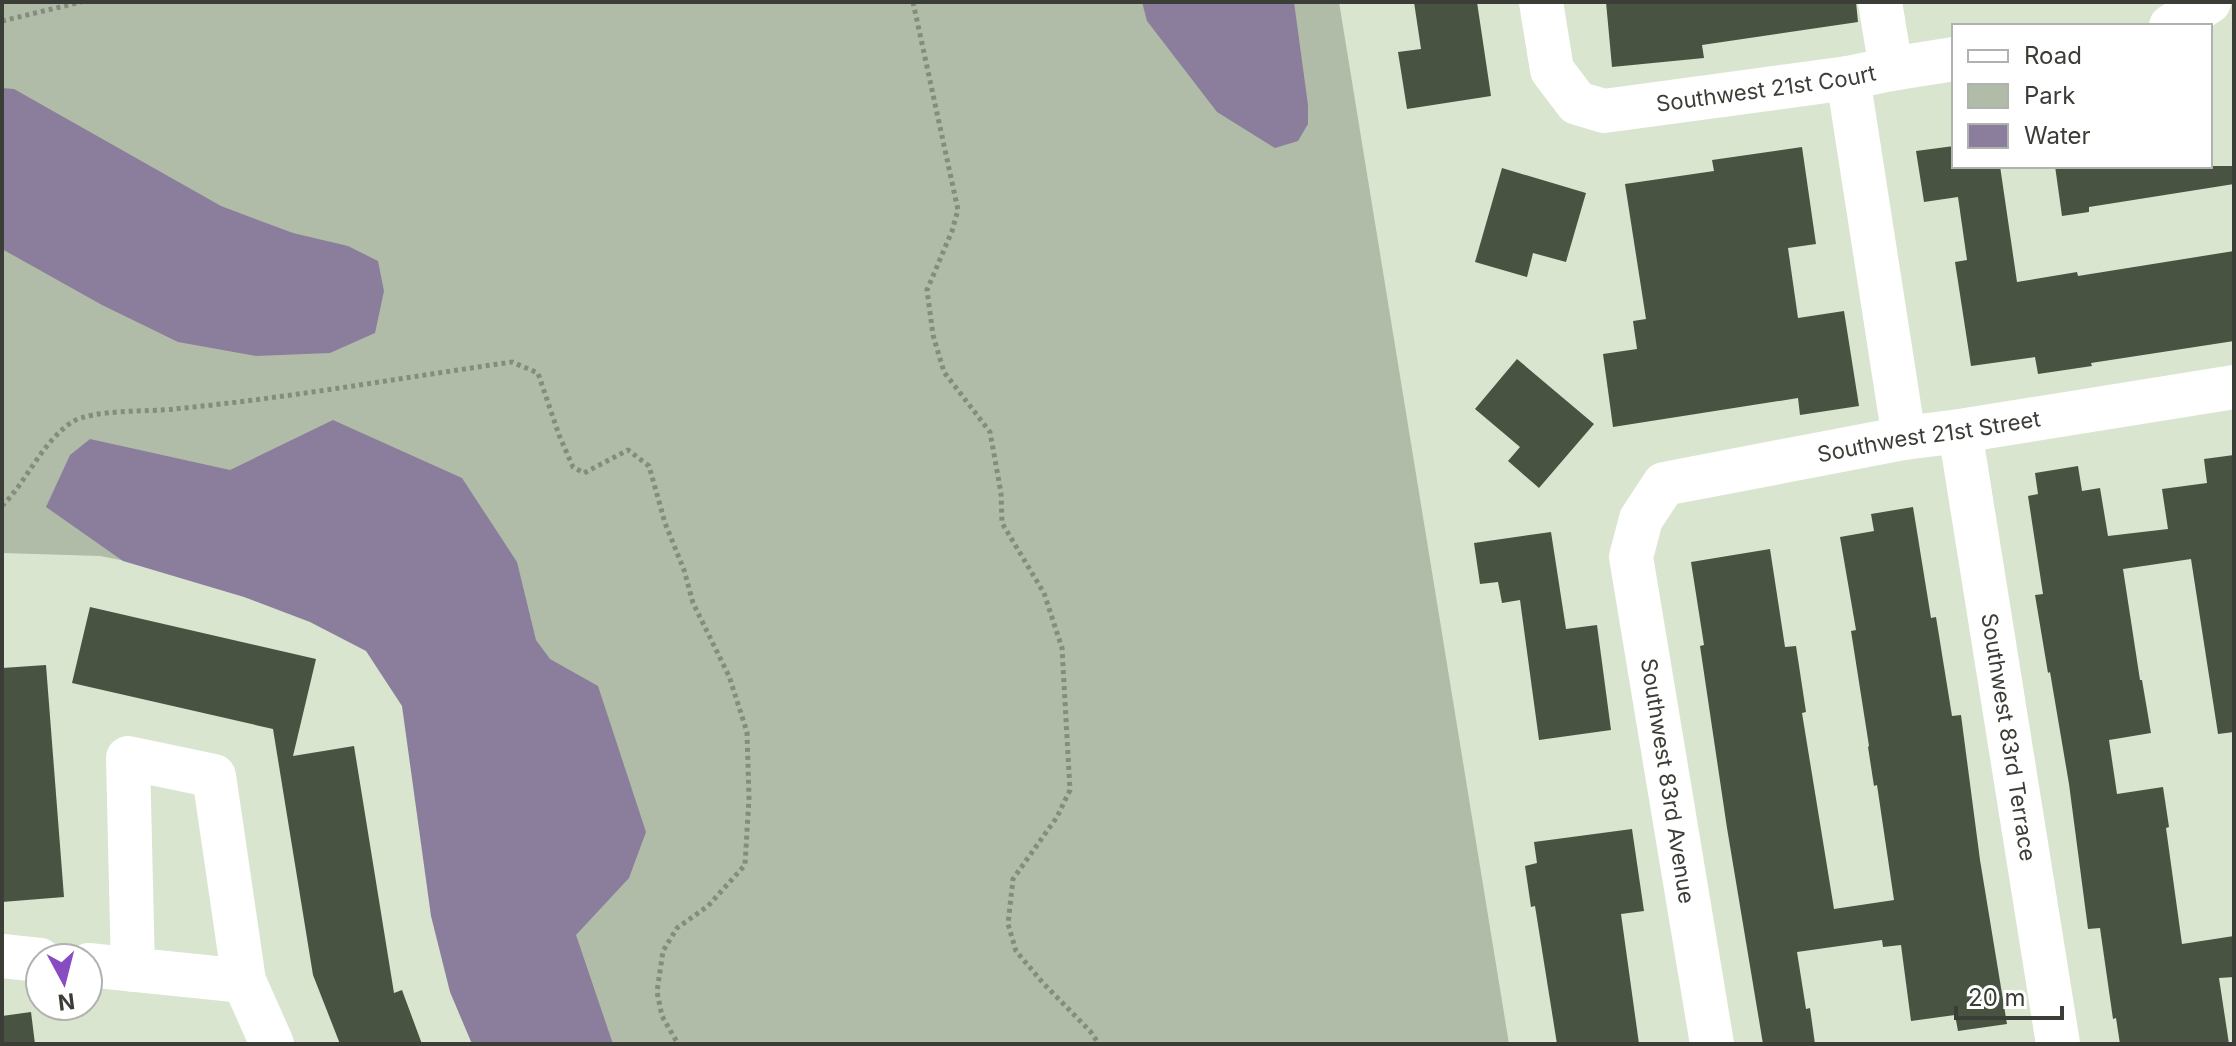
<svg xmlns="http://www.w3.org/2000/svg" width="2236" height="1046" font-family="Inter,sans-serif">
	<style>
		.green { fill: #b1bca8 }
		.water { fill: #8a7e9c }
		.building { fill: #495341 }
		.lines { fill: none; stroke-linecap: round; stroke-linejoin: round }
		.path { stroke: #858c7e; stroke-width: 5; stroke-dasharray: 4 4; stroke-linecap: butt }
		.minor { stroke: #fff; stroke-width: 44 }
		.labels { text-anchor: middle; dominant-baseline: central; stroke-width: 8; stroke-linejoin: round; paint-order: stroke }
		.street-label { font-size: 22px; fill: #3a3e36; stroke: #fff }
	</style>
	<rect width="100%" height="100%" fill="#d9e5cf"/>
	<path class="green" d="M 2,2 L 1339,2 L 1509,1044 L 541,1044 L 410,571 L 340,603 L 100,556 L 2,553 Z"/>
	<path class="water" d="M 1142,2 L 1294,2 L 1308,105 L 1308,124 L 1298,141 L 1275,148 L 1217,112 L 1147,21 Z
		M 2,88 L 14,89 L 221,206 L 293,233 L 348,246 L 378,261 L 384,291 L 375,333 L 330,353 L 256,356 L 178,342 L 102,305 L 2,249 Z
		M 333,420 L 462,478 L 517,562 L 536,640 L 550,659 L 598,686 L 646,832 L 629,878 L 576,935 L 613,1044 L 472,1044 L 450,992 L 431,916 L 402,706 L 366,651 L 310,622 L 244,597 L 123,561 L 46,507 L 70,455 L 90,439 L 230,470 Z"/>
	<path class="building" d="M 1414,2 L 1477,2 L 1491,96 L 1407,109 L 1398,52 L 1421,49 Z
		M 1606,2 L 1856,2 L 1858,22 L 1702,45 L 1704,58 L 1612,67 Z
		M 1954,146 L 1954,166 L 2000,166 L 2017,282 L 2077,272 L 2078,276 L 2234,251 L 2234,341 L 2091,363 L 2092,366 L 2038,374 L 2035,357 L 1971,366 L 1955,262 L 1967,260 L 1958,197 L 1924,202 L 1916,151 Z
		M 1802,147 L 1816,244 L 1788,248 L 1798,318 L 1844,311 L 1859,406 L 1800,415 L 1798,398 L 1613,427 L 1603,354 L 1637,349 L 1633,321 L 1646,319 L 1625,184 L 1714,171 L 1712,160 Z
		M 2055,166 L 2234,166 L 2234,184 L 2089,207 L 2089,212 L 2062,216 Z
		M 1502,168 L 1586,193 L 1566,262 L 1533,253 L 1527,277 L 1475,262 Z
		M 1517,359 L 1594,424 L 1539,488 L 1508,461 L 1520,447 L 1475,409 Z
		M 2234,455 L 2234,732 L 2218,734 L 2191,559 L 2123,569 L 2140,680 L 2142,680 L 2151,733 L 2109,740 L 2117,794 L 2163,787 L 2169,827 L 2166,828 L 2182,944 L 2234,936 L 2234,977 L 2219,978 L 2229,1044 L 2120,1044 L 2116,1018 L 2113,1019 L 2100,928 L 2088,929 L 2069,784 L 2050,672 L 2048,673 L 2035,595 L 2043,594 L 2028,496 L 2038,494 L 2035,473 L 2078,466 L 2082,491 L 2100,488 L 2108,536 L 2168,529 L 2162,489 L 2207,483 L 2204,459 Z
		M 1913,507 L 1931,618 L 1936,617 L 1952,716 L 1961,715 L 1980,860 L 2007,1024 L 1958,1031 L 1955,1015 L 1911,1021 L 1901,945 L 1883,947 L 1882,940 L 1797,952 L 1806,1009 L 1810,1008 L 1815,1044 L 1763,1044 L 1727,828 L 1700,646 L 1704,645 L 1691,562 L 1770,549 L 1785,647 L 1796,646 L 1806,712 L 1802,713 L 1834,909 L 1894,900 L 1877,785 L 1874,786 L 1868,747 L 1869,746 L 1851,631 L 1856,630 L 1840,537 L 1874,531 L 1871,514 Z
		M 1551,532 L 1566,629 L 1597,625 L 1611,730 L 1539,740 L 1520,600 L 1502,603 L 1498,582 L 1480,584 L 1474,543 Z
		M 90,607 L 316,659 L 293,756 L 354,746 L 394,993 L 402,990 L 422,1044 L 340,1044 L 313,975 L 273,729 L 72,683 Z
		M 46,665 L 64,897 L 2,902 L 2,668 Z
		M 1632,829 L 1644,911 L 1621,914 L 1639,1044 L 1557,1044 L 1535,906 L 1531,907 L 1525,866 L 1537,863 L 1534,842 Z
		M 31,1012 L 35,1044 L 2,1044 L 2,1016 Z"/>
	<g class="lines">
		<path class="path" d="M 913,2 L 958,210 L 952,231 L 927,290 L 933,335 L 944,372 L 990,432 L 1001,493 L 1002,523 L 1044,593 L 1062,648 L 1070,790 L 1057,817 L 1013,879 L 1008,924 L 1016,951 L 1043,983 L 1090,1031 L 1099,1044
			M 2,21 L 81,2
			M 2,506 C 28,480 41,443 72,422 C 93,409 149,412 174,409 C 288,398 400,378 512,362 L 538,373 L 559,435 L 573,467 L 584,473 L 628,450 L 649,466 L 665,523 L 684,570 L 693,603 L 729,676 L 747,732 L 749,798 L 745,865 L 708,906 L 677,928 L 663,951 L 657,992 L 662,1016 L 678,1044"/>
		<g class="minor">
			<path id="s1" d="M 1541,2 L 1552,70 L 1577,103 L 1604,111 L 1848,78 L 1891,69 L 1954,59"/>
			<path d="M 1880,2 L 1891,69"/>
			<path d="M 2171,26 L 2209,2"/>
			<path d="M 1848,78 L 1904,438"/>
			<path id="s2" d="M 1960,431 L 2058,1044"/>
			<path d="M 2,956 L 40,960"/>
			<path d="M 88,965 L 244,981"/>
			<path d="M 133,970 L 128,758 L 214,776 L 244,981 L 272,1044"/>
			<path id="s3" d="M 1712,1044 L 1631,557 L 1641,519 L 1664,484 L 1904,438 L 1960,431 L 2234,387"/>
		</g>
	</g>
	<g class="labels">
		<g class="street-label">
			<text stroke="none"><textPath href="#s1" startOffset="302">Southwest 21st Court</textPath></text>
			<text stroke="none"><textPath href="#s3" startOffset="844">Southwest 21st Street</textPath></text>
			<text stroke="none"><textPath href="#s2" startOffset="310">Southwest 83rd Terrace</textPath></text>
			<text transform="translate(1668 781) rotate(81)">Southwest 83rd Avenue</text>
		</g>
	</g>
	<rect width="2236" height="1046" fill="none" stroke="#3a3e36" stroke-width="8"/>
	<rect x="1952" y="24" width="260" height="144" fill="#ffffff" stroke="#b0b2af" stroke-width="2"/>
	<rect x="1968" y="50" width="40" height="12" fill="#ffffff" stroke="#b0b2af" stroke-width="2"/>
	<text x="2024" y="64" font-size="24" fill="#3a3e36">Road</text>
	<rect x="1968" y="84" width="40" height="24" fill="#b1bca8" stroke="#b0b2af" stroke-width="2"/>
	<text x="2024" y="104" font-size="24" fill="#3a3e36">Park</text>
	<rect x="1968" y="124" width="40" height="24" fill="#8a7e9c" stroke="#b0b2af" stroke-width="2"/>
	<text x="2024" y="144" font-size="24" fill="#3a3e36">Water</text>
	<g transform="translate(64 982) rotate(173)"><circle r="38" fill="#ffffff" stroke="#b0b2af" stroke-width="2"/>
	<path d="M0-6L14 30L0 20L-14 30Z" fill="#874cc2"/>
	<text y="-12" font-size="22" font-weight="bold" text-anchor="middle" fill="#3a3e36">N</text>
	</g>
	<path d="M1956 1006v12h106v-12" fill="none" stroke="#3a3e36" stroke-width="4"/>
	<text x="1968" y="1006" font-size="24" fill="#3a3e36" stroke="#ffffff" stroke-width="6" paint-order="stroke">20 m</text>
</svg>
